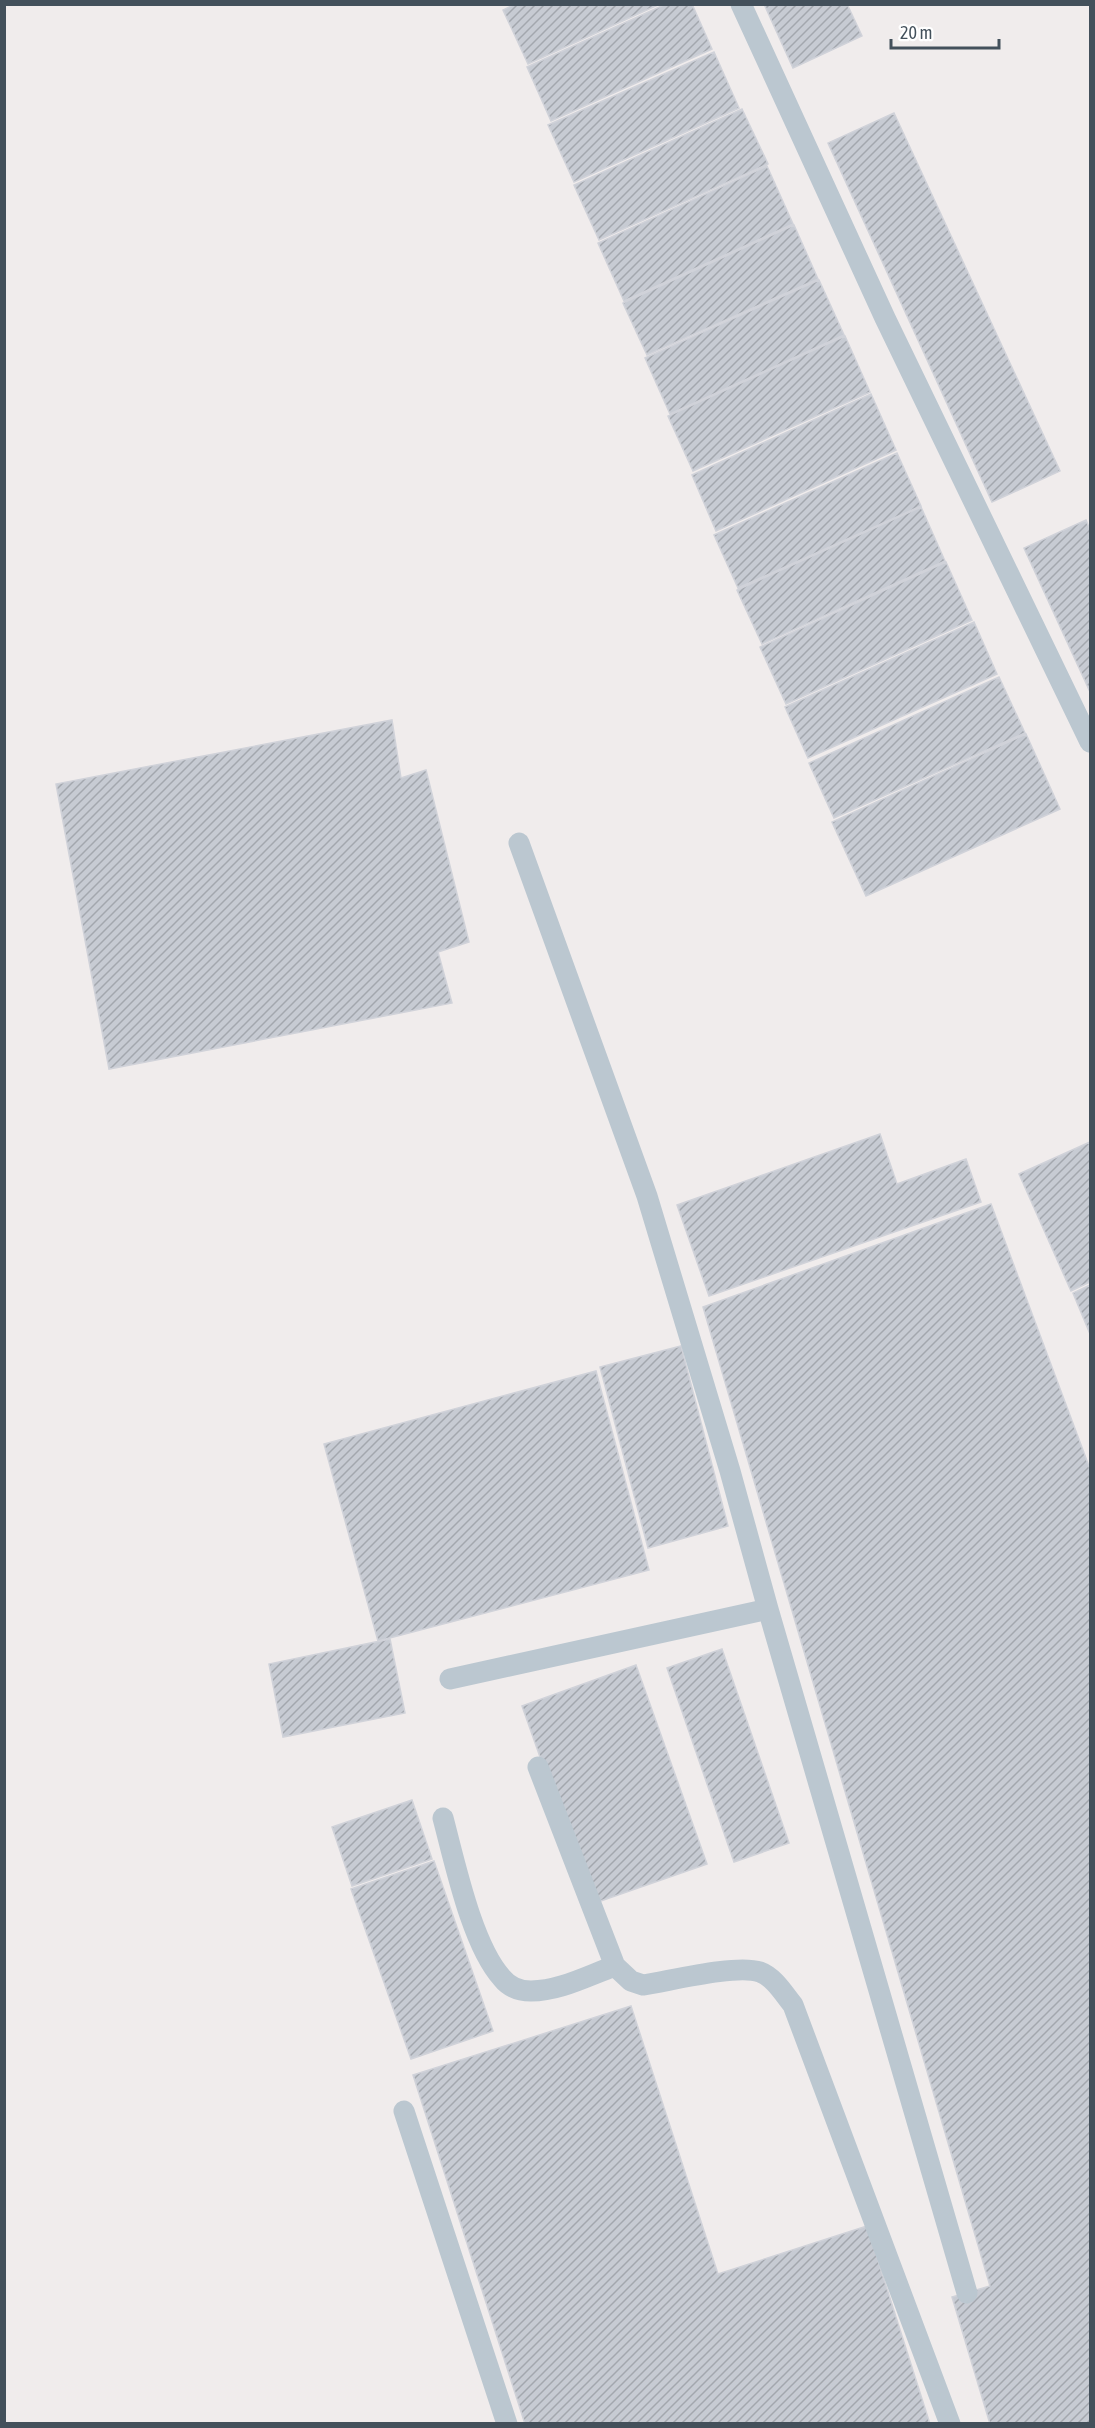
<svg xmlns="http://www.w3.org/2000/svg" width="1095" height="2428" font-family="'Asap Condensed',sans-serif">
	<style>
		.building { fill: url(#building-hatch); stroke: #d0d2d9; stroke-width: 1.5 }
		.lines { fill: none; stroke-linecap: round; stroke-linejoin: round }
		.service { stroke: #bbc7d0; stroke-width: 21 }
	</style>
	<defs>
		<pattern id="building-hatch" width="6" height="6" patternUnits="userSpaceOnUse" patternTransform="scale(1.5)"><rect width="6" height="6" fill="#c7cbd3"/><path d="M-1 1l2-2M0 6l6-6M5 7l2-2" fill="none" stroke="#a3a7ae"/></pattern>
	</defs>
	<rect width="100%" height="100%" fill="#f0ecec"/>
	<path class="building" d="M 515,4 L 660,4 L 528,64 L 503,10 Z
		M 666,4 L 692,4 L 712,49 L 551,121 L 527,67 Z
		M 764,4 L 847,4 L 862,36 L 793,68 Z
		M 714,52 L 739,108 L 574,182 L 548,125 Z
		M 742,109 L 768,164 L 599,240 L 574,185 Z
		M 894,113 L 1060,471 L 992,502 L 828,143 Z
		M 767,166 L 793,224 L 624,301 L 598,243 Z
		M 794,225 L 818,279 L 647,355 L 623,303 Z
		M 819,280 L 844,335 L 670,414 L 645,358 Z
		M 845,336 L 870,392 L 693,471 L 668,416 Z
		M 871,394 L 896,450 L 716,531 L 692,475 Z
		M 897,453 L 921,506 L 738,588 L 714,535 Z
		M 921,507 L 945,561 L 762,644 L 737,590 Z
		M 1086,520 L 1090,530 L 1090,692 L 1024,548 Z
		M 946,562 L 972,620 L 786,704 L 760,647 Z
		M 974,622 L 997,674 L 808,758 L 785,707 Z
		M 999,677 L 1025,733 L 834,818 L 809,763 Z
		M 392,720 L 401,778 L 426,770 L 469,942 L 438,952 L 452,1003 L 109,1069 L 56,784 Z
		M 1026,734 L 1060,809 L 866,896 L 832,822 Z
		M 880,1134 L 897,1184 L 966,1159 L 981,1202 L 709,1296 L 677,1205 Z
		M 1090,1142 L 1090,1282 L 1071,1291 L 1019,1174 Z
		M 991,1204 L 1090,1469 L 1090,2424 L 990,2424 L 952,2297 L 990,2286 L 703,1307 Z
		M 1090,1285 L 1090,1334 L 1073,1293 Z
		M 681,1346 L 728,1526 L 648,1548 L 600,1367 Z
		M 596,1371 L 649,1570 L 378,1641 L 324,1444 Z
		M 390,1639 L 405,1713 L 283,1737 L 269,1664 Z
		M 722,1649 L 789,1843 L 734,1862 L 667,1668 Z
		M 636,1665 L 707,1864 L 592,1904 L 522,1706 Z
		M 412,1800 L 432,1859 L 352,1886 L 332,1827 Z
		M 434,1861 L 493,2031 L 411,2059 L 351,1889 Z
		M 631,2006 L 718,2274 L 867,2226 L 930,2424 L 525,2424 L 413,2075 Z"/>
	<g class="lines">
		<path class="service" d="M 741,4 L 885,318 L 1090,742
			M 519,843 L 647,1196 L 730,1471 L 768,1609 L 967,2293
			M 450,1679 L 768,1609
			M 538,1767 L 615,1966 L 631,1981 L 643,1985 C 670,1981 736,1964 760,1972 C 774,1977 784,1994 793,2005 L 950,2424
			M 443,1818 C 455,1863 472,1945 502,1978 C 509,1987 520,1991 531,1991 C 560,1991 589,1975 615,1966
			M 404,2111 L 507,2424"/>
	</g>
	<rect width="1095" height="2428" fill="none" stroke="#43505b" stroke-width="12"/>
	<path d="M891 39v9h108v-9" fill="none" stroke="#43505b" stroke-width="3"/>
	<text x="900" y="39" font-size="18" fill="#43505b" stroke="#ffffff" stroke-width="4.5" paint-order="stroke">20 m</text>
</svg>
